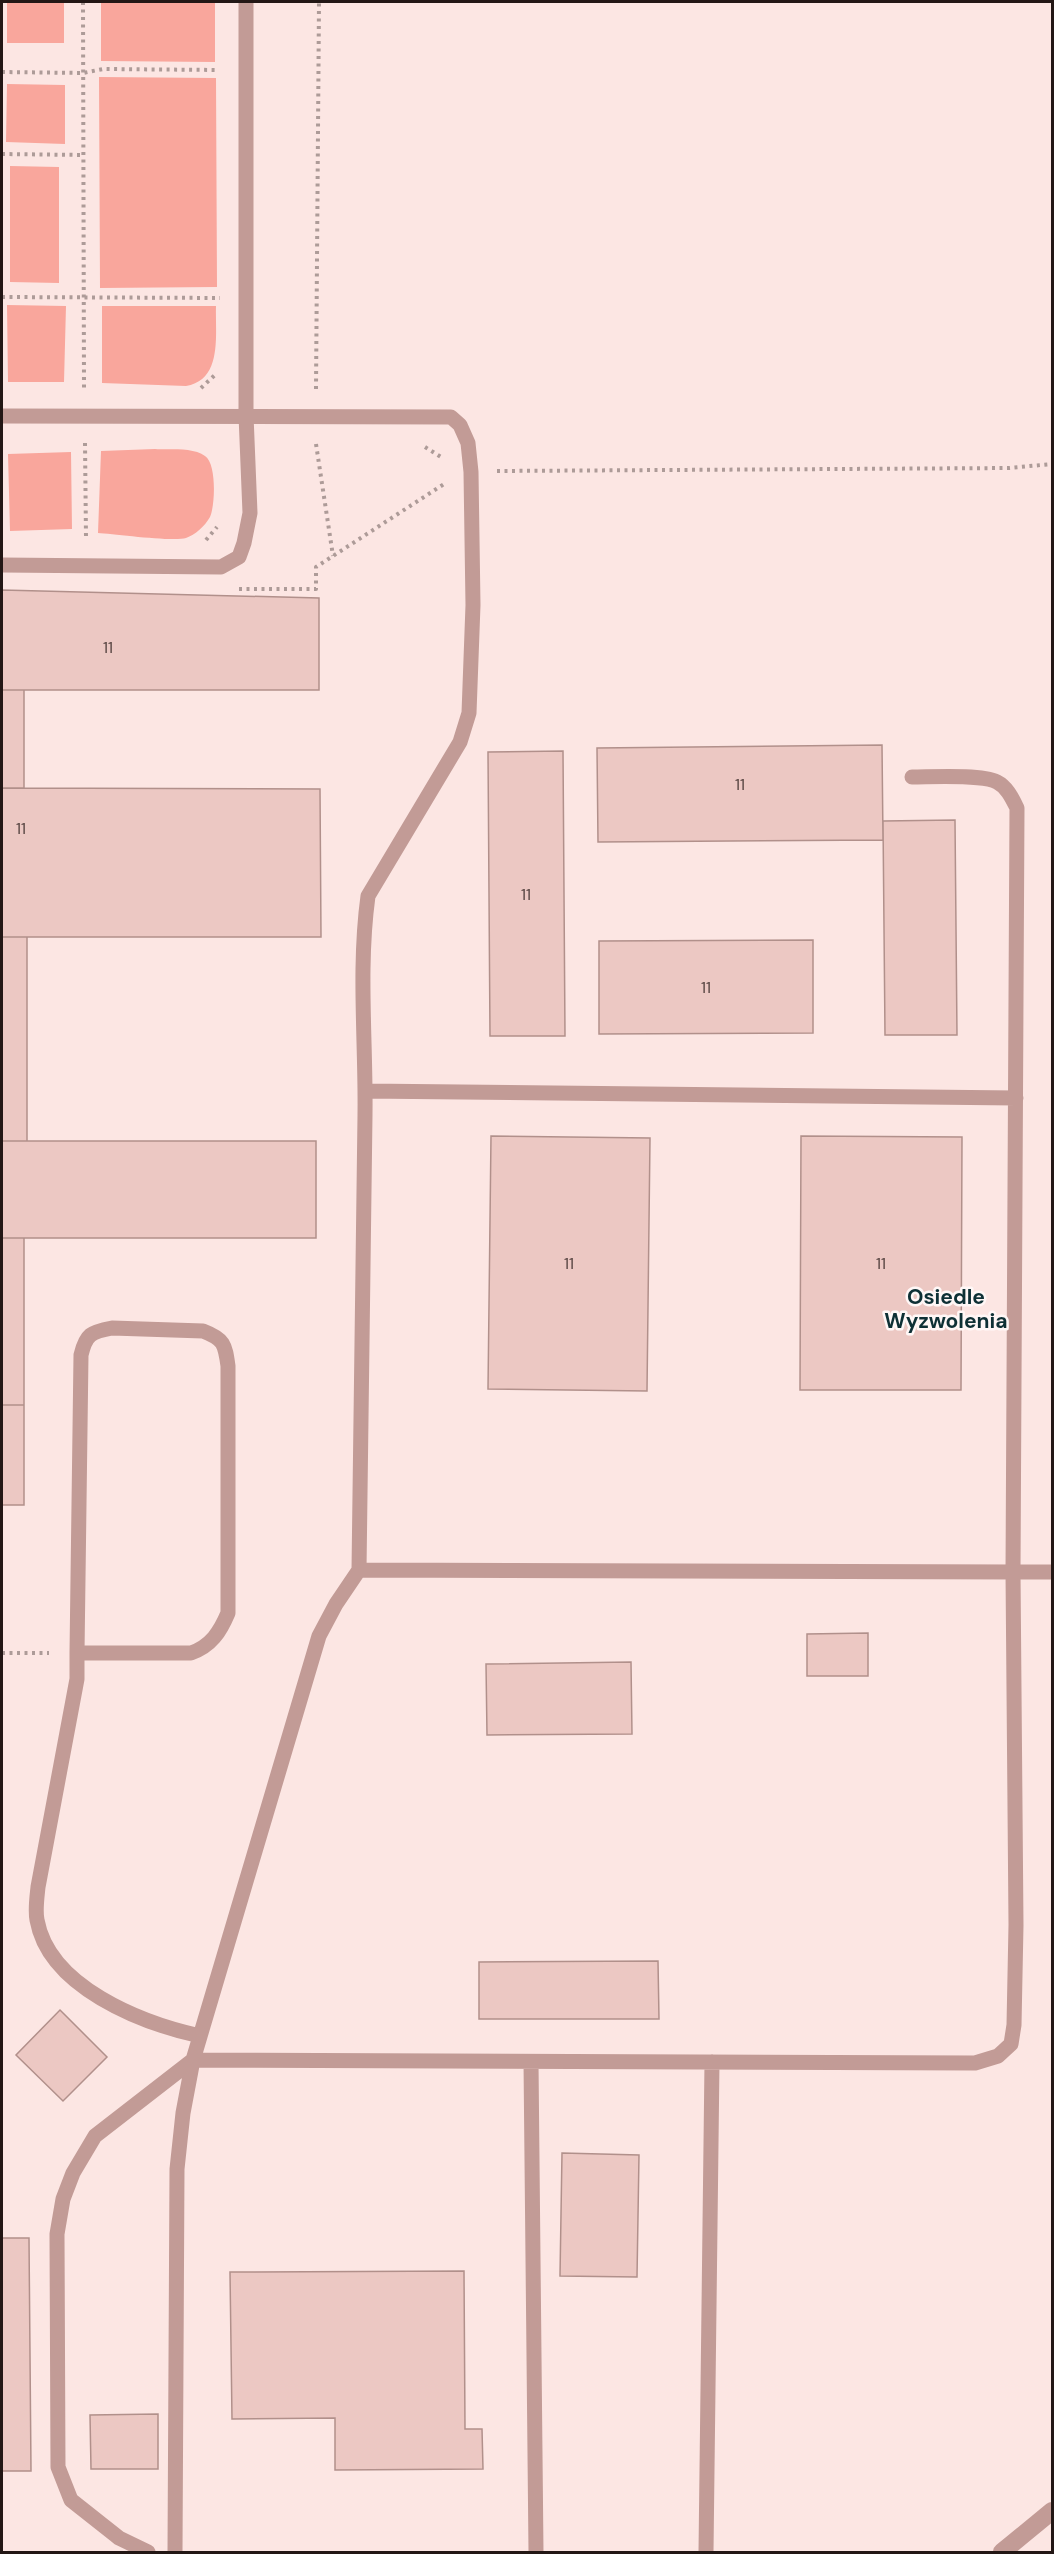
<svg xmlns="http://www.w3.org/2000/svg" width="1054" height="2554" font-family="'DM Sans',sans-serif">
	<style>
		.green { fill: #f9a69c }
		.building { fill: #ecc8c3; stroke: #b1908b; stroke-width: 1.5 }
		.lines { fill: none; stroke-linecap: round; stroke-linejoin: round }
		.path { stroke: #ad9b98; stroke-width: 4; stroke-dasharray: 3 4.5; stroke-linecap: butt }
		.lane { stroke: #c29b96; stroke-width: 15 }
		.street { stroke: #c29b96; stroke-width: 18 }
		.labels { text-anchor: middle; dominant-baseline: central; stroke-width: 5; stroke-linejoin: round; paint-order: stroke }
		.number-label { font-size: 16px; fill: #554340 }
		.neighbourhood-label { font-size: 21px; font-weight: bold; fill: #0e3035; stroke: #fff7f6 }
	</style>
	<rect width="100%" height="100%" fill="#fce6e3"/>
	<path class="green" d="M 7,2 L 64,2 L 64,43 L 7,43 Z
		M 101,2 L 215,2 L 215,62 L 101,61 Z
		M 99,77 L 216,78 L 217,287 L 100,288 Z
		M 7,84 L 65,85 L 65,144 L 6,142 Z
		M 10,166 L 59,167 L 59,283 L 10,282 Z
		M 7,305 L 66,306 L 64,382 L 8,382 Z
		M 102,306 L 216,306 C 215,334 223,380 186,386 L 102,383 Z
		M 155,449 C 170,450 193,447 205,456 C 217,464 215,506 210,517 C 205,526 195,535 186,538 C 174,542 114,534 98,533 L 101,451 Z
		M 71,452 L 72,529 L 10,531 L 8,454 Z"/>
	<path class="building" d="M 2,590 L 319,598 L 319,690 L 2,690 Z
		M 2,690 L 24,690 L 24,788 L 2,788 Z
		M 882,745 L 883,840 L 598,842 L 597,748 Z
		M 563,751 L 565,1036 L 490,1036 L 488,752 Z
		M 2,788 L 320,789 L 321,937 L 2,937 Z
		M 955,820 L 957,1035 L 885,1035 L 883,821 Z
		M 2,937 L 27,937 L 27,1141 L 2,1141 Z
		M 813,940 L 813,1033 L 599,1034 L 599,941 Z
		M 491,1136 L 650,1138 L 647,1391 L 488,1389 Z
		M 801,1136 L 962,1137 L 961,1390 L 800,1390 Z
		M 2,1141 L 316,1141 L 316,1238 L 2,1238 Z
		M 2,1238 L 24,1238 L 24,1405 L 2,1405 Z
		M 2,1405 L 24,1405 L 24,1505 L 2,1505 Z
		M 868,1633 L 868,1676 L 807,1676 L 807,1634 Z
		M 631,1662 L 632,1734 L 487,1735 L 486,1664 Z
		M 658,1961 L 659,2019 L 479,2019 L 479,1962 Z
		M 60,2010 L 107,2057 L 63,2101 L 16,2055 Z
		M 562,2153 L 639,2155 L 637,2277 L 560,2276 Z
		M 2,2238 L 29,2238 L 31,2471 L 2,2471 Z
		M 464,2271 L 465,2429 L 482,2429 L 483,2469 L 335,2470 L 335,2418 L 232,2419 L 230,2272 Z
		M 158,2414 L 158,2469 L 91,2469 L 90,2415 Z"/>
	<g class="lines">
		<path class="path" d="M 83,2 L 84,388
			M 2,72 L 83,73 L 103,69 L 219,70
			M 2,154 L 84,155
			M 2,297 L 220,298
			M 201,388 L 217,373
			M 316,389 L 319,2
			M 85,443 L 86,538
			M 316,444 L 333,556
			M 425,447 L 441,457
			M 497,471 L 1009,468 L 1052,464
			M 206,540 L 217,527
			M 239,589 L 316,589 L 316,567 L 444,484
			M 2,1653 L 49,1653"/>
		<path class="lane" d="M 2,416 L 451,417 L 460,425 L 468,443 L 471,472 L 473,605 L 469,713 L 460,742 L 368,896 C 358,969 366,1042 365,1115 C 363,1266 361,1418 359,1570 L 336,1604 L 319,1636 L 193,2060 L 95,2136 L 73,2173 L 63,2199 L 57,2234 L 58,2467 L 71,2500 L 119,2538 L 148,2552
			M 2,565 L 221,567 L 239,557 L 244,543 L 250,513 L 246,415 L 246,2
			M 365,1091 L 1016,1098
			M 112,1328 L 203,1331 C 224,1339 225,1344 228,1366 L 228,1613 C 220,1632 211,1646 191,1653 L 77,1653 L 81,1355 C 86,1334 91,1332 112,1328 Z
			M 359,1570 L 1052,1572
			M 77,1653 L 77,1679 L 38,1887 C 37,1897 35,1910 37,1920 C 49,1987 141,2023 200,2036
			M 531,2062 L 536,2552
			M 175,2552 L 177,2169 L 183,2113 L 193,2060 L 975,2063 L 998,2056 L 1011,2044 L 1014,2025 L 1016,1925 L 1013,1572 L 1017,808 C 1012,798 1007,787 997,782 C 981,774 932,777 912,777
			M 706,2552 L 712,2062"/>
		<path class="street" d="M 1002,2552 L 1052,2511"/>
	</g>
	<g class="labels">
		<g class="number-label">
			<text x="108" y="647">11</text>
			<text x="740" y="784">11</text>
			<text x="21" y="828">11</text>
			<text x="526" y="894">11</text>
			<text x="706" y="987">11</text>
			<text x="569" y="1263">11</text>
			<text x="881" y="1263">11</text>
		</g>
		<g class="neighbourhood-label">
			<text x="946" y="1297">Osiedle<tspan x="946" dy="24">Wyzwolenia</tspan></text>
		</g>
	</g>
	<rect width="1054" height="2554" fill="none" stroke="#231715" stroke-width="6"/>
</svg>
